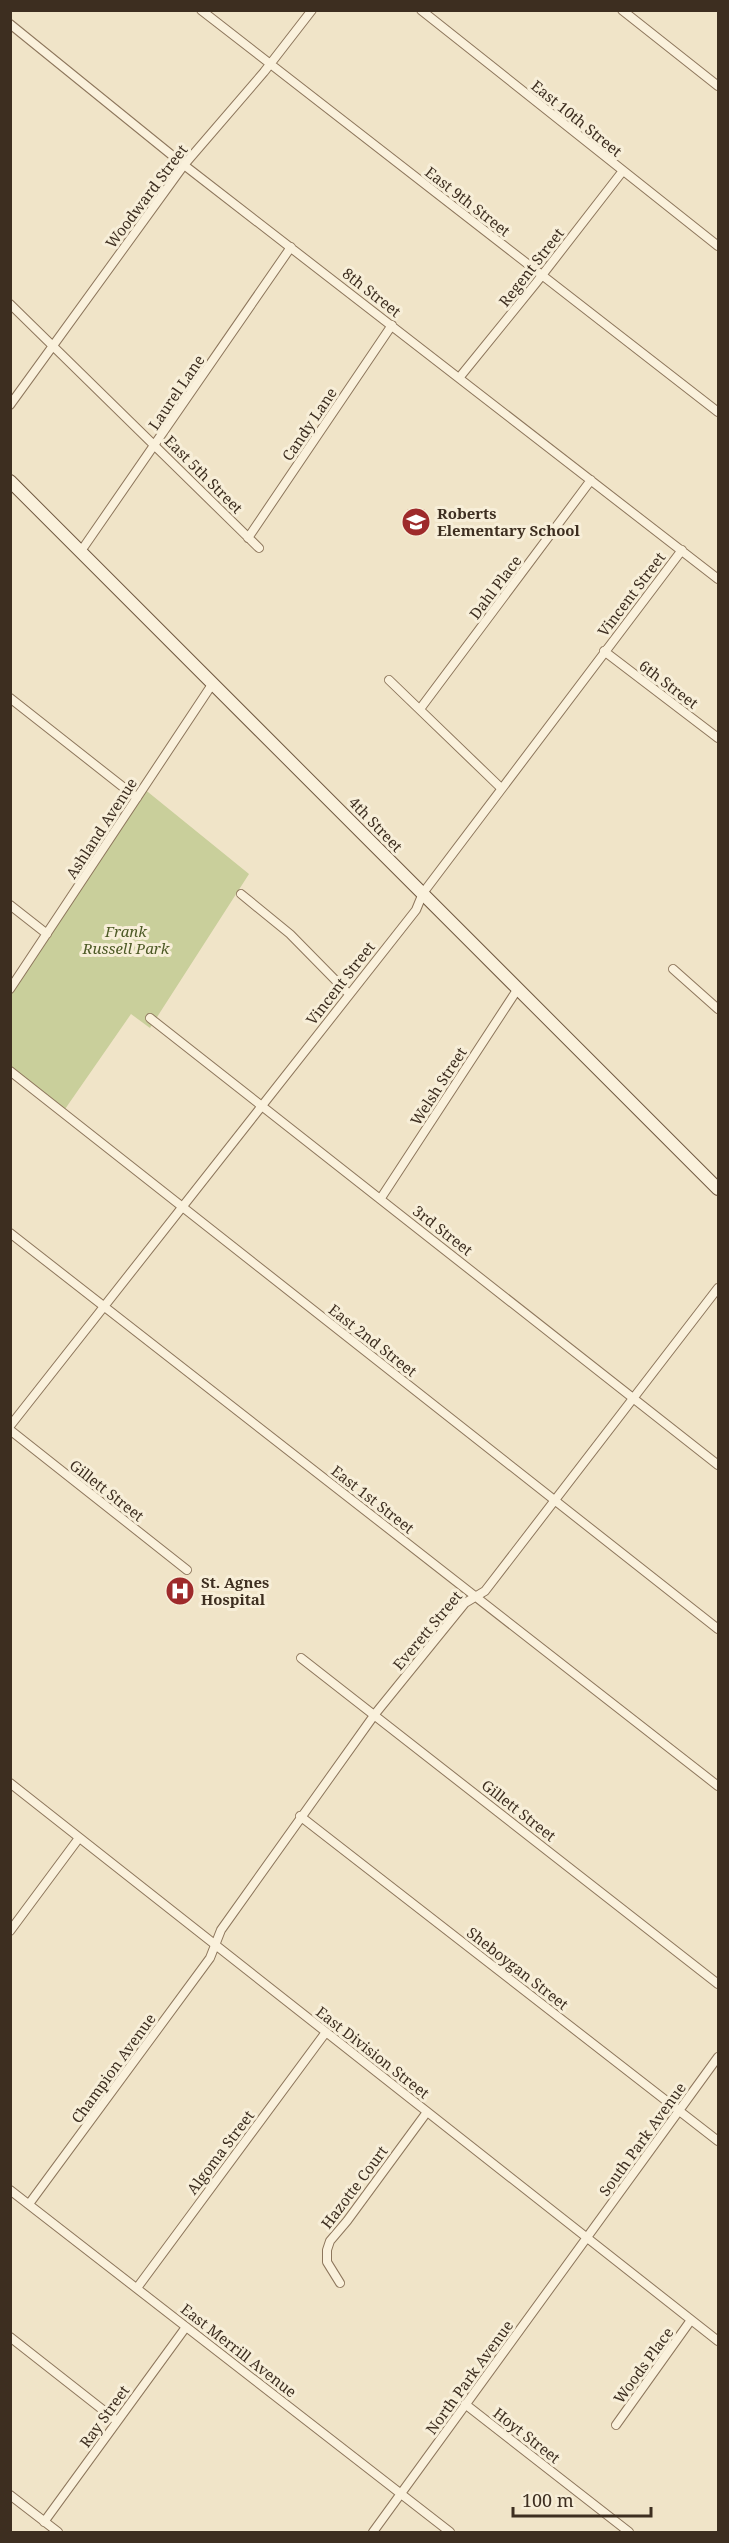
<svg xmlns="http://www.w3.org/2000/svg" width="729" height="2543" font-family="'Noto Serif',serif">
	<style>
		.green { fill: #c9cf9b }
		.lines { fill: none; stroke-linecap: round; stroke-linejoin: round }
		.street-casing { stroke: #8d765c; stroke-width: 10 }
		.secondary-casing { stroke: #6f573f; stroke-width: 14 }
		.street { stroke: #faf1dc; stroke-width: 8 }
		.secondary { stroke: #faf1dc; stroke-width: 12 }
		.labels { text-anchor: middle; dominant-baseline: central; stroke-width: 6; stroke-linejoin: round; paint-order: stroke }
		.street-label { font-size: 15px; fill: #3d2e20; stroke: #f7eed8 }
		.poi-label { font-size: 15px; font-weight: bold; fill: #3d2e20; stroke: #f7eed8; text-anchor: start }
		.park-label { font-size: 15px; font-style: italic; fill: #4d5a26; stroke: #f7eed8 }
	</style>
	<rect width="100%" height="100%" fill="#f0e4c8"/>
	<path class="green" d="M 143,788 L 249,874 L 150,1028 L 131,1014 L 63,1112 L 11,1071 L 10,989 Z"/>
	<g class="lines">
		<g class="street-casing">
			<path id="street" d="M 201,10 L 718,412
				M 421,10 L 718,246
				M 622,10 L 718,86
				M 10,24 L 184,165 L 718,579
				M 10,304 L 259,548
				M 459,378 L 536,283 L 622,172
				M 10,405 L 184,165 L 264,72 L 312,10
				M 248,538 L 392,325
				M 81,551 L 291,247
				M 604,651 L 718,738
				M 389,680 L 501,788
				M 10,698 L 137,798
				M 420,709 L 591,480
				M 241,894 L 290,934 L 349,994
				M 10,905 L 47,934
				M 673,969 L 718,1009
				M 10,989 L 213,683
				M 150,1018 L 718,1465
				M 10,1071 L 718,1629
				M 381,1198 L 517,990
				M 10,1233 L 718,1786
				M 10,1426 L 416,910 L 423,893 L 682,550
				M 10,1430 L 187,1570
				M 301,1658 L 718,1984
				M 10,1783 L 718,2341
				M 300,1816 L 718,2141
				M 10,1931 L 79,1838
				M 10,2190 L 450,2532
				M 29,2204 L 210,1958 L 221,1930 L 375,1714 L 465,1603 L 485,1591 L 718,1288
				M 340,2283 L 327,2262 L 327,2250 L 330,2241 L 347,2221 L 427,2112
				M 137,2288 L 326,2032
				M 10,2337 L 117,2421
				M 465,2404 L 629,2532
				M 616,2425 L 691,2320
				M 10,2495 L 58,2532
				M 44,2522 L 186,2327
				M 373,2532 L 718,2057"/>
		</g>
		<g class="secondary-casing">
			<path id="secondary" d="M 10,481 L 718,1189"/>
		</g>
		<use href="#street" class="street"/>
		<use href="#secondary" class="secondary"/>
	</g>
	<defs>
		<g id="school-disc" transform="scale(1.5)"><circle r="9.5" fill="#9e2a2b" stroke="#f7eed8"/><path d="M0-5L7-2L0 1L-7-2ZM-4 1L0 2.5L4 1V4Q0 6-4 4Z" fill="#fff"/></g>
		<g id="hospital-disc" transform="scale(1.5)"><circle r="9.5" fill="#9e2a2b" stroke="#f7eed8"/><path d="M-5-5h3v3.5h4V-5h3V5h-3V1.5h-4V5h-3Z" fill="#fff"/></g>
	</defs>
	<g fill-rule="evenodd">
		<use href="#school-disc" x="416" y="522"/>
		<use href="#hospital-disc" x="180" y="1591"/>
	</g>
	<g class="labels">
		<g class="street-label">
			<text transform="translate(577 118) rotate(39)">East 10th Street</text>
			<text transform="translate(146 196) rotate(-53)">Woodward Street</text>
			<text transform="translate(468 201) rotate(38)">East 9th Street</text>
			<text transform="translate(531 267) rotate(-52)">Regent Street</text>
			<text transform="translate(372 292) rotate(38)">8th Street</text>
			<text transform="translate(176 392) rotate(-56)">Laurel Lane</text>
			<text transform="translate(309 424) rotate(-56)">Candy Lane</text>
			<text transform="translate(204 474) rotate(45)">East 5th Street</text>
			<text transform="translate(495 587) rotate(-53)">Dahl Place</text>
			<text transform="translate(631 594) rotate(-53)">Vincent Street</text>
			<text transform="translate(669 684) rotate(37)">6th Street</text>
			<text transform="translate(376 824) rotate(46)">4th Street</text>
			<text transform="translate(101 828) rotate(-57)">Ashland Avenue</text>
			<text transform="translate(340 983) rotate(-52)">Vincent Street</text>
			<text transform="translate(438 1086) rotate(-57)">Welsh Street</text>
			<text transform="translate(443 1230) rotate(38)">3rd Street</text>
			<text transform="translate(373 1340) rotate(38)">East 2nd Street</text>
			<text transform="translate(107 1490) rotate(38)">Gillett Street</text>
			<text transform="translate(373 1499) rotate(38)">East 1st Street</text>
			<text transform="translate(427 1630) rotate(-50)">Everett Street</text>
			<text transform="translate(519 1810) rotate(38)">Gillett Street</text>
			<text transform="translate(518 1968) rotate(38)">Sheboygan Street</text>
			<text transform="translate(373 2052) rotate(38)">East Division Street</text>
			<text transform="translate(113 2068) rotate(-54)">Champion Avenue</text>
			<text transform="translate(642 2139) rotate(-54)">South Park Avenue</text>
			<text transform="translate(220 2152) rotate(-53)">Algoma Street</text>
			<text transform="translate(354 2187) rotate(-53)">Hazotte Court</text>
			<text transform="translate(239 2350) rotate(38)">East Merrill Avenue</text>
			<text transform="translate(643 2365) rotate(-54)">Woods Place</text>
			<text transform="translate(469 2377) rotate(-54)">North Park Avenue</text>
			<text transform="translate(104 2416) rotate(-54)">Ray Street</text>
			<text transform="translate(527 2435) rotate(38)">Hoyt Street</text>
		</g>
		<g class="poi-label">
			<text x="437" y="513">Roberts<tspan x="437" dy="17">Elementary School</tspan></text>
			<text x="201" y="1582">St. Agnes<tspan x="201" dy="17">Hospital</tspan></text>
		</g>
		<g class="park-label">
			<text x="126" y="931">Frank<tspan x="126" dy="17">Russell Park</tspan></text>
		</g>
	</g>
	<rect width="729" height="2543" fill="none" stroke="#3d2e20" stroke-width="24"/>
	<path d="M513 2507v9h138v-9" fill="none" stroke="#3d2e20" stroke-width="3"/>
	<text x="522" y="2507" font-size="18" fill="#3d2e20" stroke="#f7eed8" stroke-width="4.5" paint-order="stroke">100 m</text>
</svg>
